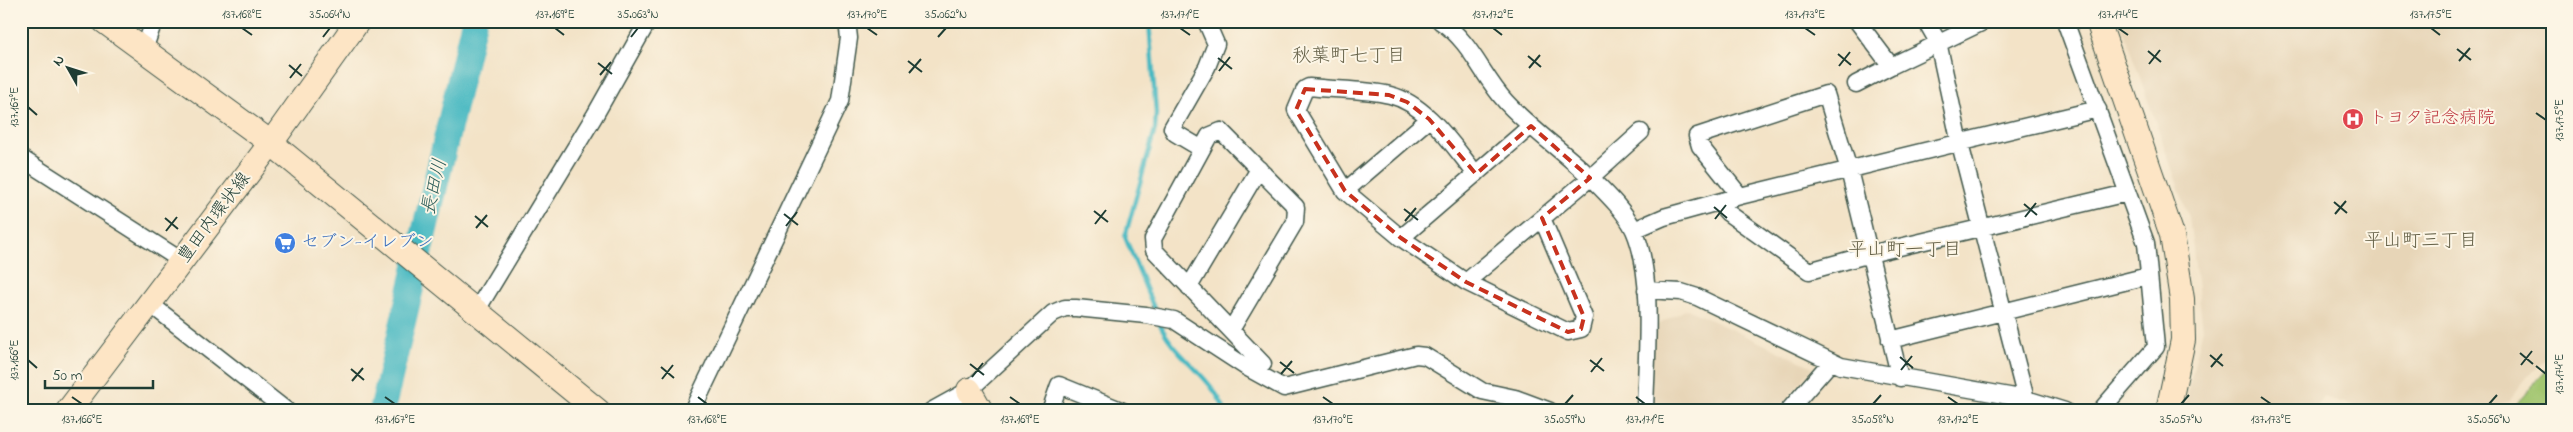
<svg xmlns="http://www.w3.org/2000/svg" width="2573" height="432" font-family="'Indie Flower','Klee One',sans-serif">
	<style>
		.built { fill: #e7d5b7 }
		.green { fill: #a2c670; stroke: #608252 }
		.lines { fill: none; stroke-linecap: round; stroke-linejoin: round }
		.stream { stroke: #4ab9c2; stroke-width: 4.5 }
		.river { stroke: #4ab9c2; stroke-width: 26 }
		.street-casing { stroke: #3f564a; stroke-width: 19 }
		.secondary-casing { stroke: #3f564a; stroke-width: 26 }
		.street { stroke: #fff; stroke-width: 16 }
		.secondary { stroke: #fde5c5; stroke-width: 24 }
		.marked { fill: none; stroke: #c8321e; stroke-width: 4; stroke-dasharray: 10 6; stroke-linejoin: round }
		.ticks { fill: none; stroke: #1f3d34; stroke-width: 2 }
		.labels { text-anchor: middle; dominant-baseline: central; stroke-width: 4; stroke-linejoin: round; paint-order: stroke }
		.health-label { font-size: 18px; fill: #be3a42; stroke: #fcf5e5; text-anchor: start }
		.street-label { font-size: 18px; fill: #1f3d34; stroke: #fcf5e5 }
		.shop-label { font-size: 18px; fill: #366cbe; stroke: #fcf5e5; text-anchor: start }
		.neighbourhood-label { font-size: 19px; fill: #666249; stroke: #fcf5e5 }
		.water-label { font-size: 19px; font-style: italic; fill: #2a5c58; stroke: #fcf5e5 }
		.neatline { fill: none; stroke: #1f3d34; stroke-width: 2 }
		.ticks-label { font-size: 12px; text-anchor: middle; fill: #1f3d34 }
	</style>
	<rect width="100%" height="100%" fill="#fcf5e5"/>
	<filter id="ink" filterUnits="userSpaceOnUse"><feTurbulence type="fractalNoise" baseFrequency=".02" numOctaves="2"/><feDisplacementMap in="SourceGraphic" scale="10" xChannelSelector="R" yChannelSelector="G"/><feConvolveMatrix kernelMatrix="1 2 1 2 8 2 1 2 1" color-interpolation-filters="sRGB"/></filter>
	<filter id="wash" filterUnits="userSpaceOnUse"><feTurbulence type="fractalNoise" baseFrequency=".0096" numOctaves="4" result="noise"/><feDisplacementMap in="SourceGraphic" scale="20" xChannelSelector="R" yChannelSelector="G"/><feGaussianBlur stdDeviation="1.12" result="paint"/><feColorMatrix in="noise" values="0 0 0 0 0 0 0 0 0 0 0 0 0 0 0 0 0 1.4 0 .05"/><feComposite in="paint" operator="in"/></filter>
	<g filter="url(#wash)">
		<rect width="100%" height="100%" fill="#f3e3c7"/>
		<path class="built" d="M 2120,21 L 2552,21 L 2552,354 L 2528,376 L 2509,400 L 2486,411 L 2373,411 L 2323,397 L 2314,411 L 2183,411 L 2203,329 L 2189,217 Z
			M 1687,309 L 1813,367 L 1776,411 L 1652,411 L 1652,328 Z"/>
		<path class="green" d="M 2552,364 L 2552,411 L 2510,411 Z"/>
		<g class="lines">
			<path class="stream" d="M 1149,21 L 1156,113 L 1155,129 L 1125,237 L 1156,313
				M 1158,320 C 1173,357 1211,374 1225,411"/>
			<path class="river" d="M 382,411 L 474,21"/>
		</g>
	</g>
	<g filter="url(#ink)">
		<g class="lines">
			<g class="street-casing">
				<path id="street" d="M 1206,21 L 1216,44 L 1207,67 L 1172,128 L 1175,133 L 1202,149 L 1209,136 L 1221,131 L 1296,207 L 1295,222 L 1231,330
					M 1440,21 C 1471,41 1482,76 1506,102 C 1532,130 1564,152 1591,178 C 1606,193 1625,211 1634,230 C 1655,278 1646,359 1645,411
					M 1857,21 L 1891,66 L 1985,21
					M 1926,21 L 1938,42 L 1960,144 L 2026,399
					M 2065,21 L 2146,243 L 2156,347 L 2100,411
					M 144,50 L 154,21
					M 1856,84 L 1891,66
					M 1531,126 L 1401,238 L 1466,282 L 1590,178 L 1641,132
					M 1202,149 L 1153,239 L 1154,250 L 1263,364
					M 21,158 L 182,261
					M 1345,191 L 1429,119
					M 1740,196 L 1700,146 L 1697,136 L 1826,94 L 1849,170 L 1900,378
					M 1718,202 L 1728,213 L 1809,271 L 1870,254 L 2127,193
					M 1634,230 L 1664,217 L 1740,196 L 2098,109
					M 1401,238 L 1345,191 L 1296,110 L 1305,89 L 1309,87 C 1335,90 1365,89 1390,95 C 1427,104 1453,146 1476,174
					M 1466,282 L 1568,332 L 1581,329 L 1584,317 L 1542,218
					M 1189,287 L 1259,169
					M 1646,290 L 1681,292 L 1697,297 L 1841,366 L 2026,399 L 2065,411
					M 149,303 L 287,411
					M 475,313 L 595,115 L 648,21
					M 1890,340 L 2148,276
					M 692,411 L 840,101 L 849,38 L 847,21
					M 931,411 L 969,390 L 1053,313 L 1065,308 L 1076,308 L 1146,315 L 1174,320 L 1246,367 L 1284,388 L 1416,355 L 1425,356 L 1482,391 L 1515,398 L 1550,411
					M 1050,411 L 1059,385 L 1123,411
					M 1788,411 L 1830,363"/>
			</g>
			<g class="secondary-casing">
				<path id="secondary" d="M 104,21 L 271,143 L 598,411
					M 2098,21 L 2172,235 L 2182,299 L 2183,340 L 2168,411
					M 969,390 L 981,411
					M 68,411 L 271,143 L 358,21"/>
			</g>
			<use href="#street" class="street"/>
			<use href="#secondary" class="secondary"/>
		</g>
	</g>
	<path class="marked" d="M 1305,89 L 1389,95 L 1407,102 L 1429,119 L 1476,174 L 1531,126 L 1590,178 L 1542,218 L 1584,317 L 1581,329 L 1568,332 L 1466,282 L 1401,238 L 1345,191 L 1296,110 Z"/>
	<path class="ticks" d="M 242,28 L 252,35M 555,28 L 564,35M 867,28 L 877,35M 1180,28 L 1190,35M 1493,28 L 1502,35M 1805,28 L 1815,35M 2118,28 L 2128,35M 2431,28 L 2440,35M 323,37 L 330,28M 631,37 L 638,28M 938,37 L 946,28M 2457,49 L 2471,60M 2148,51 L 2161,62M 1838,54 L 1851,65M 1528,56 L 1541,67M 1218,58 L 1232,69M 908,61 L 922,72M 2459,61 L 2470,48M 598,63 L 612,74M 2149,64 L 2160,50M 289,65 L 302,76M 1839,66 L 1850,52M 1529,68 L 1540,55M 1219,71 L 1230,57M 909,73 L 921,59M 600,75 L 611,62M 290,78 L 301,64M 28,107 L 37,115M 2536,113 L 2546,120M 2334,202 L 2347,213M 2024,204 L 2037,215M 1714,207 L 1727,218M 1404,209 L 1418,220M 1094,211 L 1108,222M 784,214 L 798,225M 2335,214 L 2346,201M 475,216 L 488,227M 2025,217 L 2036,203M 165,218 L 178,229M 1715,219 L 1726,205M 1405,221 L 1416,208M 1095,224 L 1106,210M 786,226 L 797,212M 476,228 L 487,215M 166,231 L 177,217M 2520,353 L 2533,364M 2210,355 L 2223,366M 1900,357 L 1913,368M 28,360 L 37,368M 1590,360 L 1604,371M 1280,362 L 1294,373M 970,364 L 984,375M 2521,365 L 2532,351M 2536,366 L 2546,374M 661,367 L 674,378M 2211,367 L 2222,354M 351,369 L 364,380M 1901,370 L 1912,356M 1591,372 L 1602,358M 1281,374 L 1292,361M 972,377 L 983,363M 662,379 L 673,365M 352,381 L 363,368M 72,397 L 82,404M 385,397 L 395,404M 698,397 L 707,404M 1010,397 L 1020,404M 1323,397 L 1333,404M 1636,397 L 1645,404M 1948,397 L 1958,404M 2261,397 L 2271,404M 1565,404 L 1573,395M 1873,404 L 1881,395M 2181,404 L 2189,395M 2489,404 L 2497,395"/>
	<defs>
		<g id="hospital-disc" transform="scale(1.125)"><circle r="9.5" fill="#e0444e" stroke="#fcf5e5"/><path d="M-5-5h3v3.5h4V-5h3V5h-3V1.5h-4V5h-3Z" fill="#fff"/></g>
		<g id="supermarket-disc" transform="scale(1.125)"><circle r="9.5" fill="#3f7fe0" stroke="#fcf5e5"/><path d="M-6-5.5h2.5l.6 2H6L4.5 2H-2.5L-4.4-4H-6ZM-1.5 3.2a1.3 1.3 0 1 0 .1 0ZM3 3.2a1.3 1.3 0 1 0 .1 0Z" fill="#fff"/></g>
	</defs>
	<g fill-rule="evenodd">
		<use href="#hospital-disc" x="2353" y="119"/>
		<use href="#supermarket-disc" x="285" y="243"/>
	</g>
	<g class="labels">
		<g class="health-label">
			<text x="2369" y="119">トヨタ記念病院</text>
		</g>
		<g class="street-label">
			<text transform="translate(215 218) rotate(-53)">豊田内環状線</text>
		</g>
		<g class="shop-label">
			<text x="301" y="243">セブン-イレブン</text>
		</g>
		<g class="neighbourhood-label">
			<text x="1349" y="56">秋葉町七丁目</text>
			<text x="2421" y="241">平山町三丁目</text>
			<text x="1905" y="250">平山町一丁目</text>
		</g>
		<g class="water-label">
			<text transform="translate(435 187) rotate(-77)">長田川</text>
		</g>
	</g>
	<rect width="2573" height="432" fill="none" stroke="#fcf5e5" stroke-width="55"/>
	<g transform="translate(68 68) rotate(309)" stroke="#fcf5e5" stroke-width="4" paint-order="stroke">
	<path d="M0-4L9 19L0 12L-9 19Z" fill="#1f3d34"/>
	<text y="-8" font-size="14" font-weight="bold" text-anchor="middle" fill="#1f3d34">N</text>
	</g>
	<path d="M45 380v8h108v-8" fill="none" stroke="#1f3d34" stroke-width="2.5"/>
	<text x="52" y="380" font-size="15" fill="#1f3d34" stroke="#fcf5e5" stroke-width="4" paint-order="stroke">50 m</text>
	<rect x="28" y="28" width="2518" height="376" class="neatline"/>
	<g class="ticks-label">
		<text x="242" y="18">137.168°E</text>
		<text x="330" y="18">35.064°N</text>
		<text x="555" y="18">137.169°E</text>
		<text x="638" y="18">35.063°N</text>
		<text x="867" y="18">137.170°E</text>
		<text x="946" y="18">35.062°N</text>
		<text x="1180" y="18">137.171°E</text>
		<text x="1493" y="18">137.172°E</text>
		<text x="1805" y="18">137.173°E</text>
		<text x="2118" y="18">137.174°E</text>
		<text x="2431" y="18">137.175°E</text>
		<text transform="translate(14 107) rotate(-90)" y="4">137.167°E</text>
		<text transform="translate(2559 120) rotate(-90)" y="4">137.175°E</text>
		<text transform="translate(14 360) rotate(-90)" y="4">137.166°E</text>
		<text transform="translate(2559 374) rotate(-90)" y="4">137.174°E</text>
		<text x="82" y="423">137.166°E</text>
		<text x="395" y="423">137.167°E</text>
		<text x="707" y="423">137.168°E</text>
		<text x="1020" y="423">137.169°E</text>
		<text x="1333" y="423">137.170°E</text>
		<text x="1565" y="423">35.059°N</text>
		<text x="1645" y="423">137.171°E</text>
		<text x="1873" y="423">35.058°N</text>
		<text x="1958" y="423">137.172°E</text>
		<text x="2181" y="423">35.057°N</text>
		<text x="2271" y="423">137.173°E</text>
		<text x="2489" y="423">35.056°N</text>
	</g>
</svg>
